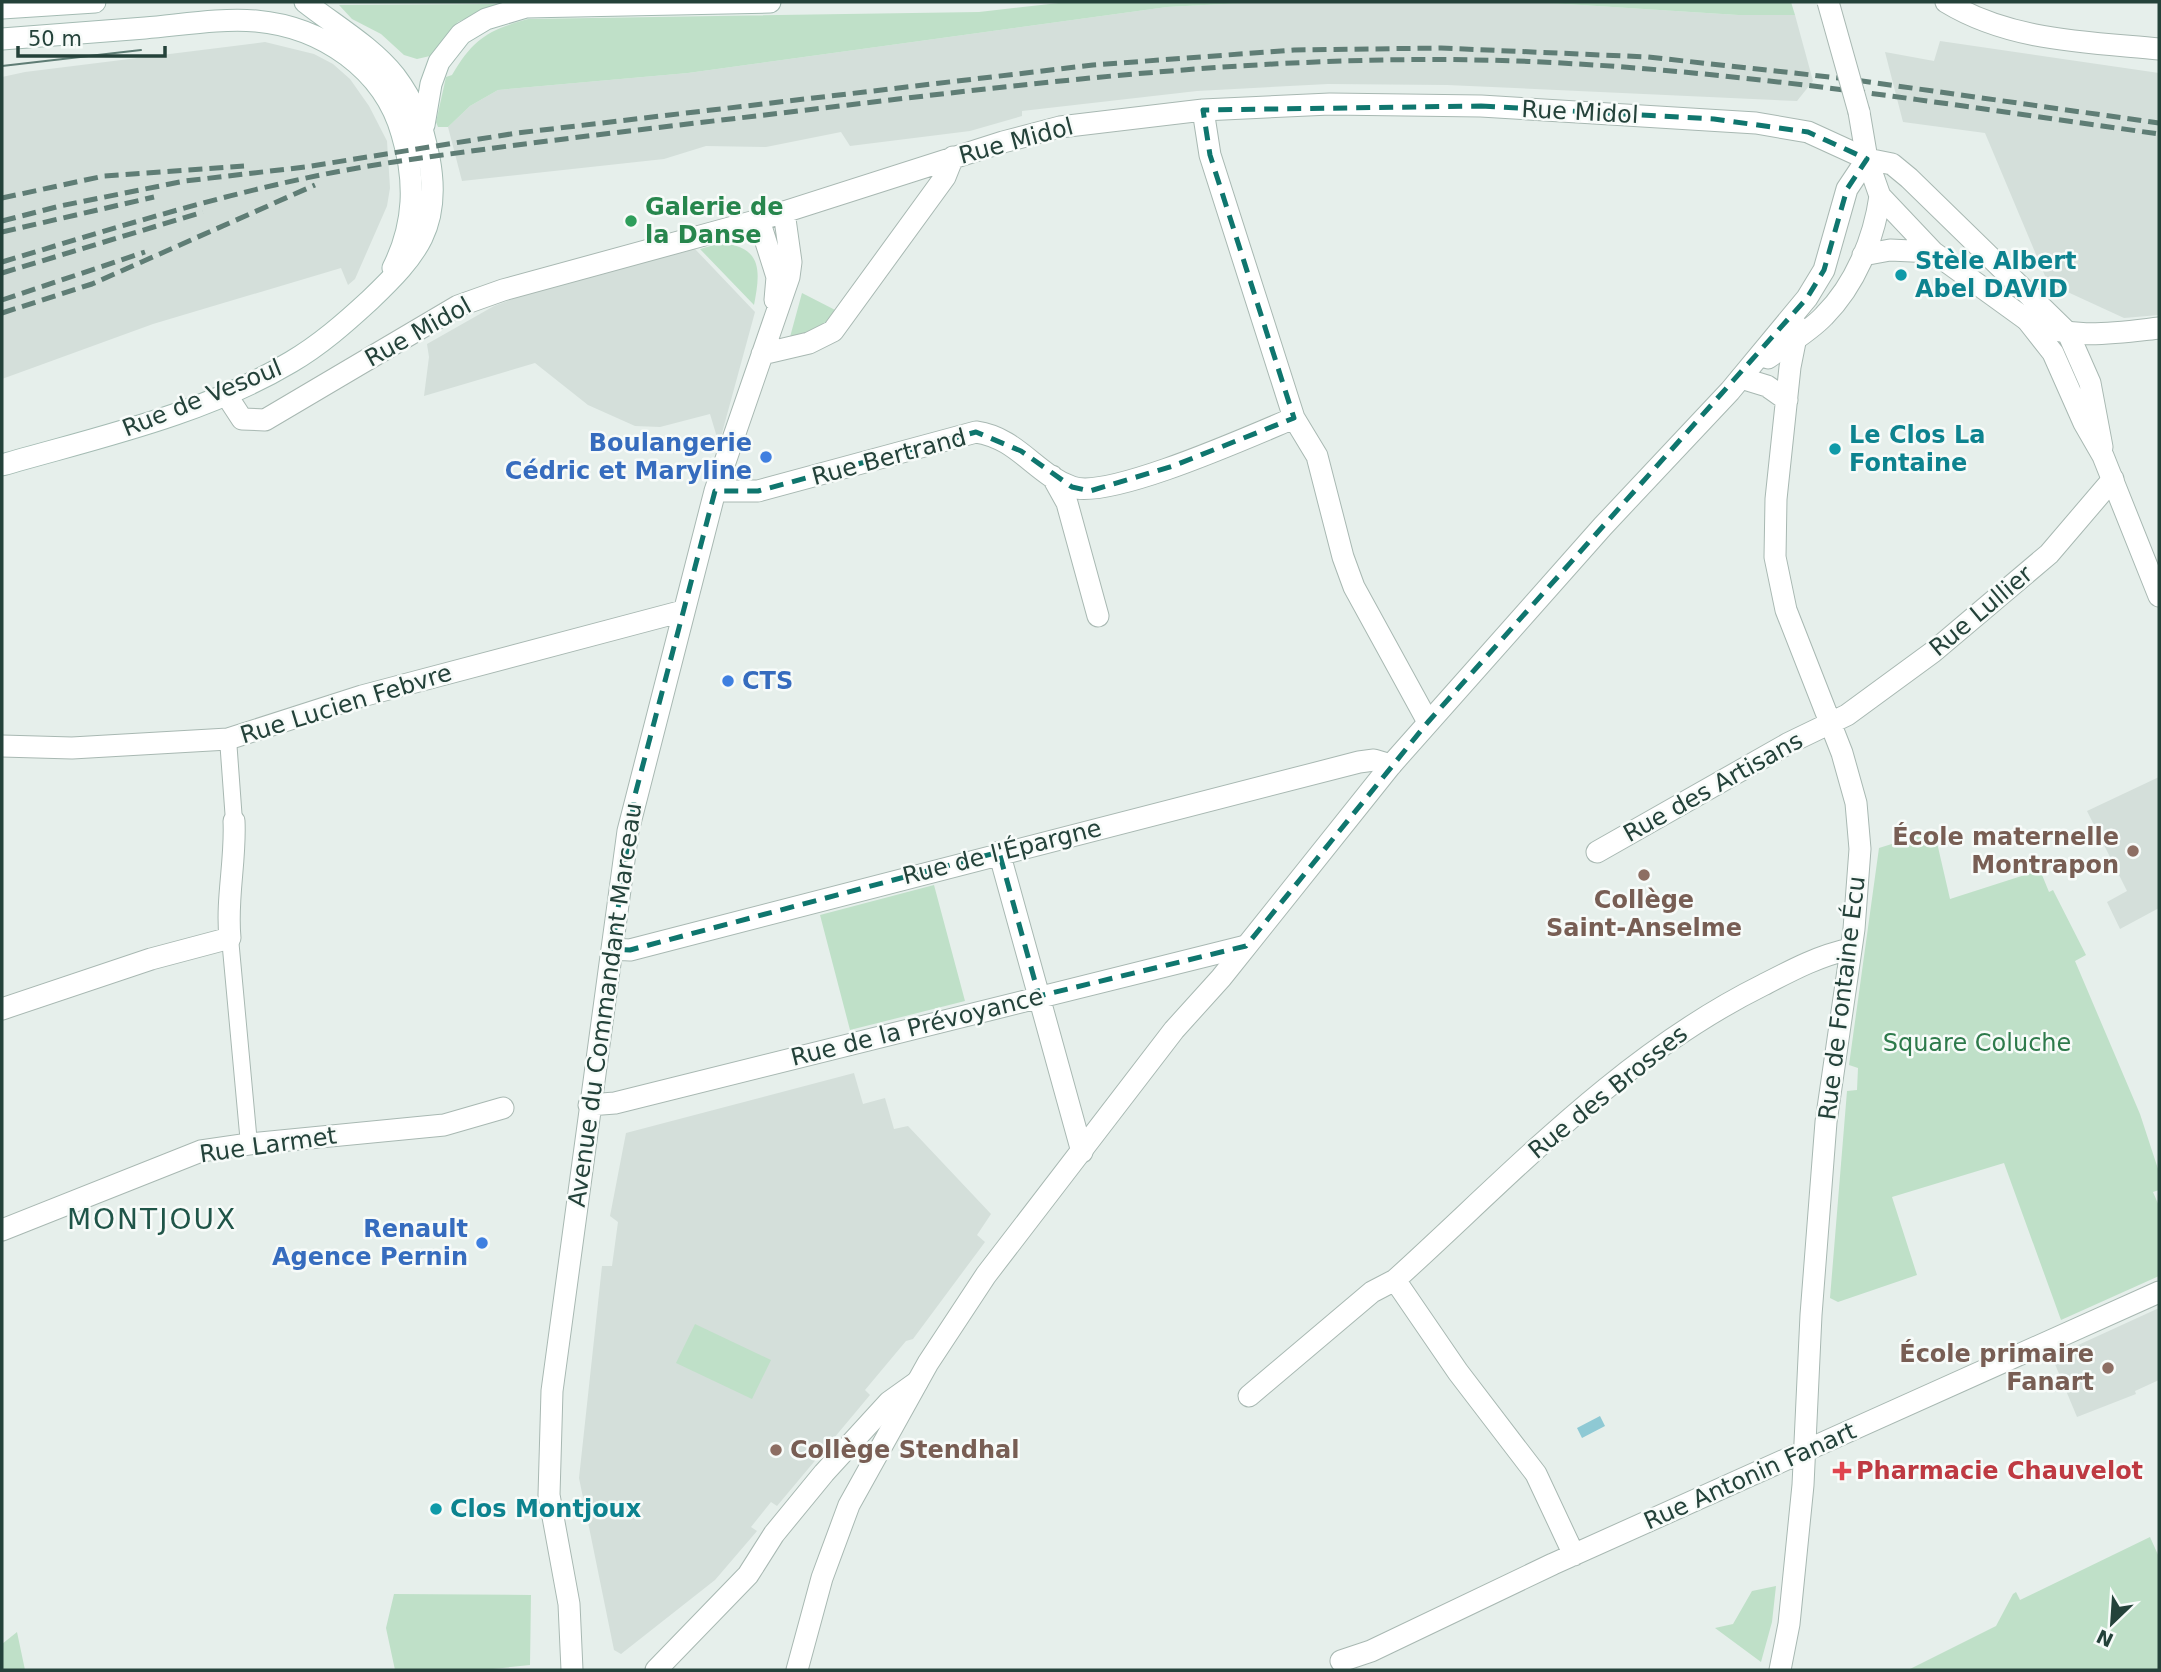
<svg xmlns="http://www.w3.org/2000/svg" width="2161" height="1672" font-family="'DejaVu Sans',sans-serif">
	<style>
		.built { fill: #d4dfda }
		.green { fill: #bfe0c8 }
		.water { fill: #8ec9d4 }
		.lines { fill: none; stroke-linecap: round; stroke-linejoin: round }
		.pedestrian-casing { stroke: #a8b8b2; stroke-width: 18 }
		.minor-casing { stroke: #a8b8b2; stroke-width: 23 }
		.tertiary-casing { stroke: #a8b8b2; stroke-width: 23 }
		.secondary-casing { stroke: #a4bbb3; stroke-width: 23 }
		.pedestrian { stroke: #fff; stroke-width: 16 }
		.minor { stroke: #fff; stroke-width: 21 }
		.tertiary { stroke: #fff; stroke-width: 21 }
		.secondary { stroke: #fff; stroke-width: 21 }
		.tram { stroke: #5f7d75; stroke-width: 2 }
		.rail { stroke: #5f7d75; stroke-width: 5; stroke-dasharray: 14 7; stroke-linecap: butt }
		.tertiary-bridge-casing { stroke: #a8b8b2; stroke-width: 23; stroke-linecap: butt }
		.tertiary-bridge { stroke: #fff; stroke-width: 21 }
		.marked { fill: none; stroke: #0f766e; stroke-width: 5; stroke-dasharray: 14 9; stroke-linejoin: round }
		.leisure-dot { fill: #2e9e5b; stroke: #f7fbf9; stroke-width: 2.5 }
		.culture-dot { fill: #0f9aa8; stroke: #f7fbf9; stroke-width: 2.5 }
		.shop-dot { fill: #3f7fe0; stroke: #f7fbf9; stroke-width: 2.5 }
		.education-dot { fill: #8d6e63; stroke: #f7fbf9; stroke-width: 2.5 }
		.health-dot { fill: #e0444e; stroke: #f7fbf9; stroke-width: 2.5 }
		.labels { text-anchor: middle; dominant-baseline: central; stroke-width: 5; stroke-linejoin: round; paint-order: stroke }
		.street-label { font-size: 24px; fill: #24423a; stroke: #f7fbf9 }
		.leisure-label { font-size: 24px; font-weight: bold; fill: #27864d; stroke: #f7fbf9; text-anchor: start }
		.culture-label { font-size: 24px; font-weight: bold; fill: #0d838f; stroke: #f7fbf9; text-anchor: start }
		.shop-label { font-size: 24px; font-weight: bold; fill: #366cbe; stroke: #f7fbf9; text-anchor: end }
		.education-label { font-size: 24px; font-weight: bold; fill: #785e54; stroke: #f7fbf9; text-anchor: end }
		.park-label { font-size: 24px; fill: #2d7a4b; stroke: #f7fbf9 }
		.health-label { font-size: 24px; font-weight: bold; fill: #be3a42; stroke: #f7fbf9; text-anchor: start }
		.quarter-label { font-size: 28px; letter-spacing: 2px; fill: #1f5548; stroke: #f7fbf9 }
	</style>
	<rect width="100%" height="100%" fill="#e6efeb"/>
	<path class="built" d="M 1261,2 L 1534,2 L 1738,15 L 1795,15 L 1813,81 L 1797,101 L 1447,85 L 1328,84 L 1197,91 L 1022,111 L 1022,116 L 970,131 L 850,146 L 841,132 L 766,147 L 706,146 L 664,159 L 462,181 L 448,127 L 470,106 L 498,90 L 688,73 L 1167,7 Z
		M 1940,41 L 2159,73 L 2159,315 L 2124,318 L 2048,283 L 1985,133 L 1903,122 L 1885,52 L 1934,61 Z
		M 265,42 L 314,54 L 333,64 L 350,79 L 369,106 L 387,141 L 390,188 L 387,206 L 355,279 L 348,285 L 341,268 L 153,324 L 2,379 L 2,77 L 25,72 Z
		M 695,249 L 755,312 L 719,444 L 710,414 L 660,427 L 635,426 L 588,405 L 535,363 L 424,396 L 429,357 L 427,344 L 494,306 L 531,292 Z
		M 2159,777 L 2159,908 L 2120,929 L 2107,902 L 2127,891 L 2087,811 Z
		M 854,1073 L 863,1104 L 885,1098 L 894,1129 L 908,1126 L 991,1214 L 977,1235 L 985,1242 L 913,1339 L 906,1341 L 865,1390 L 870,1395 L 777,1506 L 771,1502 L 751,1527 L 757,1531 L 715,1580 L 621,1654 L 614,1650 L 579,1478 L 602,1266 L 612,1266 L 618,1222 L 610,1216 L 626,1133 Z
		M 2159,1308 L 2159,1380 L 2135,1391 L 2136,1394 L 2077,1417 L 2052,1357 Z"/>
	<path class="green" d="M 1068,2 L 1261,2 L 1167,7 L 688,73 L 498,90 L 470,106 L 448,127 L 438,127 L 436,122 L 446,77 L 452,75 C 473,39 488,30 528,19 L 979,12 Z
		M 1534,2 L 1791,2 L 1795,15 L 1738,15 Z
		M 498,4 L 458,22 L 430,56 L 417,59 L 404,55 L 381,34 L 352,19 L 339,5 Z
		M 721,243 C 764,247 760,273 754,305 L 700,249 Z
		M 802,293 L 841,313 L 811,333 L 790,337 Z
		M 1930,832 L 1935,834 L 1950,899 L 2040,870 L 2049,892 L 2053,890 L 2086,955 L 2075,961 L 2140,1114 L 2159,1172 L 2159,1190 L 2153,1192 L 2159,1206 L 2159,1276 L 2061,1320 L 2004,1163 L 1892,1197 L 1917,1275 L 1838,1302 L 1830,1298 L 1847,1091 L 1857,1090 L 1858,1068 L 1849,1065 L 1879,848 Z
		M 934,885 L 965,1001 L 850,1030 L 820,915 Z
		M 695,1324 L 771,1360 L 752,1399 L 676,1363 Z
		M 2150,1537 L 2159,1557 L 2159,1670 L 1908,1670 L 1996,1626 L 2013,1594 L 2016,1592 L 2020,1600 Z
		M 1776,1586 L 1772,1622 L 1761,1662 L 1715,1628 L 1733,1624 L 1752,1591 Z
		M 394,1594 L 531,1595 L 530,1665 L 483,1670 L 395,1670 L 386,1628 Z
		M 17,1632 L 25,1670 L 2,1670 L 2,1644 Z"/>
	<path class="water" d="M 1600,1416 L 1605,1426 L 1582,1438 L 1577,1428 Z"/>
	<g class="lines">
		<g class="pedestrian-casing">
			<path id="pedestrian" d="M 228,739 L 234,821
				M 230,938 L 249,1144"/>
		</g>
		<g class="minor-casing">
			<path id="minor" d="M 1946,2 C 2010,41 2086,42 2159,49
				M 1203,110 L 1210,155 L 1294,418 L 1317,456 L 1343,557 L 1354,587 L 1428,722
				M 759,220 L 777,277 L 775,300
				M 2027,320 C 2068,341 2115,333 2159,328
				M 762,354 L 809,343 L 833,331 L 945,177 L 953,157
				M 1741,378 L 1767,386 L 1787,400
				M 225,393 L 242,419 L 265,420 L 458,306 L 503,290 L 759,220 L 1003,142 L 1060,127 L 1203,110 L 1330,104 L 1481,106 L 1756,123 L 1808,132 L 1867,159
				M 1052,476 L 1067,503 L 1098,616
				M 715,491 L 758,491 L 976,432 C 1018,438 1035,474 1072,487 C 1109,500 1253,435 1294,418
				M 2,746 L 72,748 L 228,739 L 362,696 L 683,611
				M 999,852 L 1082,1152
				M 1597,852 L 1789,743 L 1847,715 L 1933,652 L 2049,554 L 2113,479
				M 612,949 L 630,950 L 1359,762 L 1374,760 L 1391,765
				M 2,1009 L 151,959 L 230,938 C 226,899 236,860 234,821
				M 589,1105 L 615,1103 L 1246,946
				M 2,1230 L 201,1151 L 249,1144 L 444,1125 L 503,1108
				M 1395,1280 L 1458,1372 L 1536,1474 L 1574,1555
				M 1249,1396 L 1372,1292 L 1395,1280 C 1511,1175 1620,1056 1763,985 C 1792,970 1818,956 1850,949
				M 1341,1661 L 1371,1651 L 1553,1564 L 2159,1292
				M 572,1670 L 569,1604 L 549,1495 L 552,1391 L 628,831 L 715,491 L 789,277 L 791,262 L 784,212
				M 656,1670 L 748,1575 L 774,1534 L 824,1473 L 889,1402 L 917,1382
				M 1780,1670 L 1789,1624 L 1803,1485 L 1811,1315 L 1826,1122 L 1854,929 L 1860,849 L 1856,803 L 1842,753 L 1786,610 L 1775,557 L 1776,499 L 1790,367 L 1798,327"/>
		</g>
		<g class="tertiary-casing">
			<path id="tertiary" d="M 1859,112 L 1867,159 L 1880,196 L 1933,252 L 2027,320 L 2053,353 L 2084,423 L 2103,456 L 2159,596
				M 1867,159 L 1892,164 L 1909,178 L 2068,333 L 2090,383 L 2102,447
				M 1863,255 L 1890,250 L 1933,252
				M 1768,358 C 1786,345 1809,332 1824,316 C 1855,285 1874,239 1880,196
				M 797,1670 L 822,1578 L 849,1505 L 928,1363 L 986,1275 L 1174,1030 L 1221,978 L 1391,765 L 1603,526 L 1730,391 L 1807,298 L 1824,270 L 1847,189 L 1867,159"/>
		</g>
		<g class="secondary-casing">
			<path id="secondary" d="M 2,8 L 95,2
				M 2,39 C 49,35 97,32 145,28 C 181,25 220,18 256,21 C 322,27 384,69 402,134 C 416,181 415,224 393,268
				M 424,125 L 431,84 L 439,62 L 461,34 L 486,19 L 526,7 L 770,2
				M 2,465 C 99,437 202,415 291,362 C 320,345 345,323 370,300 C 417,255 442,226 429,158 C 422,124 416,104 395,76 C 371,46 334,25 305,2"/>
		</g>
		<use href="#pedestrian" class="pedestrian"/>
		<use href="#minor" class="minor"/>
		<use href="#tertiary" class="tertiary"/>
		<use href="#secondary" class="secondary"/>
		<path class="tram" d="M 2,66 L 141,50"/>
		<path class="rail" d="M 2,198 L 104,176 L 244,166
			M 2,221 L 60,206 L 185,181 L 305,167 L 517,133 L 1093,65 L 1294,50 L 1441,48 L 1648,57 L 1848,79 L 2159,123
			M 2,232 L 154,197
			M 2,262 C 131,223 260,182 394,162 C 542,140 691,124 840,106 C 1065,79 1290,53 1517,61 C 1732,69 1946,104 2159,134
			M 2,273 L 203,212
			M 2,300 L 145,252
			M 2,313 L 92,284 L 315,185"/>
		<g class="tertiary-bridge-casing">
			<path id="tertiary-bridge" d="M 1828,2 L 1859,112"/>
		</g>
		<use href="#tertiary-bridge" class="tertiary-bridge"/>
	</g>
	<path class="marked" d="M 1481,106 L 1714,119 L 1808,132 L 1867,159 L 1847,189 L 1824,270 L 1807,298 L 1428,722 L 1246,946 L 1039,996 L 999,852 L 630,950 L 612,949 L 635,795 L 715,491 L 758,491 L 976,432 L 1021,451 L 1072,487 L 1090,491 L 1173,466 L 1294,418 L 1210,155 L 1203,110 Z"/>
	<circle class="leisure-dot" cx="631" cy="221" r="7"/>
	<g class="culture-dot">
		<circle cx="1901" cy="275" r="7"/>
		<circle cx="1835" cy="449" r="7"/>
		<circle cx="436" cy="1509" r="7"/>
	</g>
	<g class="shop-dot">
		<circle cx="766" cy="457" r="7"/>
		<circle cx="728" cy="681" r="7"/>
		<circle cx="482" cy="1243" r="7"/>
	</g>
	<g class="education-dot">
		<circle cx="2133" cy="851" r="7"/>
		<circle cx="1644" cy="875" r="7"/>
		<circle cx="2108" cy="1368" r="7"/>
		<circle cx="776" cy="1450" r="7"/>
	</g>
	<path class="health-dot" d="M1838.5 1460.5h7v7h7v7h-7v7h-7v-7h-7v-7h7z"/>
	<g class="labels">
		<g class="street-label">
			<text transform="translate(1580 112) rotate(3)">Rue Midol</text>
			<text transform="translate(1016 141) rotate(-15)">Rue Midol</text>
			<text transform="translate(418 332) rotate(-29)">Rue Midol</text>
			<text transform="translate(202 398) rotate(-22)">Rue de Vesoul</text>
			<text transform="translate(889 457) rotate(-15)">Rue Bertrand</text>
			<text transform="translate(1981 611) rotate(-40)">Rue Lullier</text>
			<text transform="translate(346 704) rotate(-17)">Rue Lucien Febvre</text>
			<text transform="translate(1713 787) rotate(-29)">Rue des Artisans</text>
			<text transform="translate(1002 852) rotate(-14)">Rue de l'Épargne</text>
			<text transform="translate(1842 998) rotate(-83)">Rue de Fontaine Écu</text>
			<text transform="translate(605 1005) rotate(-82)">Avenue du Commandant Marceau</text>
			<text transform="translate(917 1027) rotate(-14)">Rue de la Prévoyance</text>
			<text transform="translate(1608 1092) rotate(-39)">Rue des Brosses</text>
			<text transform="translate(268 1145) rotate(-8)">Rue Larmet</text>
			<text transform="translate(1750 1476) rotate(-24)">Rue Antonin Fanart</text>
		</g>
		<g class="leisure-label">
			<text x="645" y="207">Galerie de<tspan x="645" dy="28">la Danse</tspan></text>
		</g>
		<g class="culture-label">
			<text x="1915" y="261">Stèle Albert<tspan x="1915" dy="28">Abel DAVID</tspan></text>
			<text x="1849" y="435">Le Clos La<tspan x="1849" dy="28">Fontaine</tspan></text>
			<text x="450" y="1509">Clos Montjoux</text>
		</g>
		<g class="shop-label">
			<text x="752" y="443">Boulangerie<tspan x="752" dy="28">Cédric et Maryline</tspan></text>
			<text x="742" y="681" text-anchor="start">CTS</text>
			<text x="468" y="1229">Renault<tspan x="468" dy="28">Agence Pernin</tspan></text>
		</g>
		<g class="education-label">
			<text x="2119" y="837">École maternelle<tspan x="2119" dy="28">Montrapon</tspan></text>
			<text x="1644" y="900" text-anchor="middle">Collège<tspan x="1644" dy="28">Saint-Anselme</tspan></text>
			<text x="2094" y="1354">École primaire<tspan x="2094" dy="28">Fanart</tspan></text>
			<text x="790" y="1450" text-anchor="start">Collège Stendhal</text>
		</g>
		<g class="park-label">
			<text x="1977" y="1043">Square Coluche</text>
		</g>
		<g class="health-label">
			<text x="1856" y="1471">Pharmacie Chauvelot</text>
		</g>
		<g class="quarter-label">
			<text x="152" y="1219">MONTJOUX</text>
		</g>
	</g>
	<rect width="2161" height="1672" fill="none" stroke="#24423a" stroke-width="7"/>
	<g transform="translate(2112 1623) rotate(205)" stroke="#f7fbf9" stroke-width="5" paint-order="stroke">
	<path d="M0-5L12 26L0 18L-12 26Z" fill="#24423a"/>
	<text y="-10" font-size="19" font-weight="bold" text-anchor="middle" fill="#24423a">N</text>
	</g>
	<path d="M18 46v10h147v-10" fill="none" stroke="#24423a" stroke-width="3.5"/>
	<text x="28" y="46" font-size="21" fill="#24423a" stroke="#f7fbf9" stroke-width="5" paint-order="stroke">50 m</text>
</svg>
